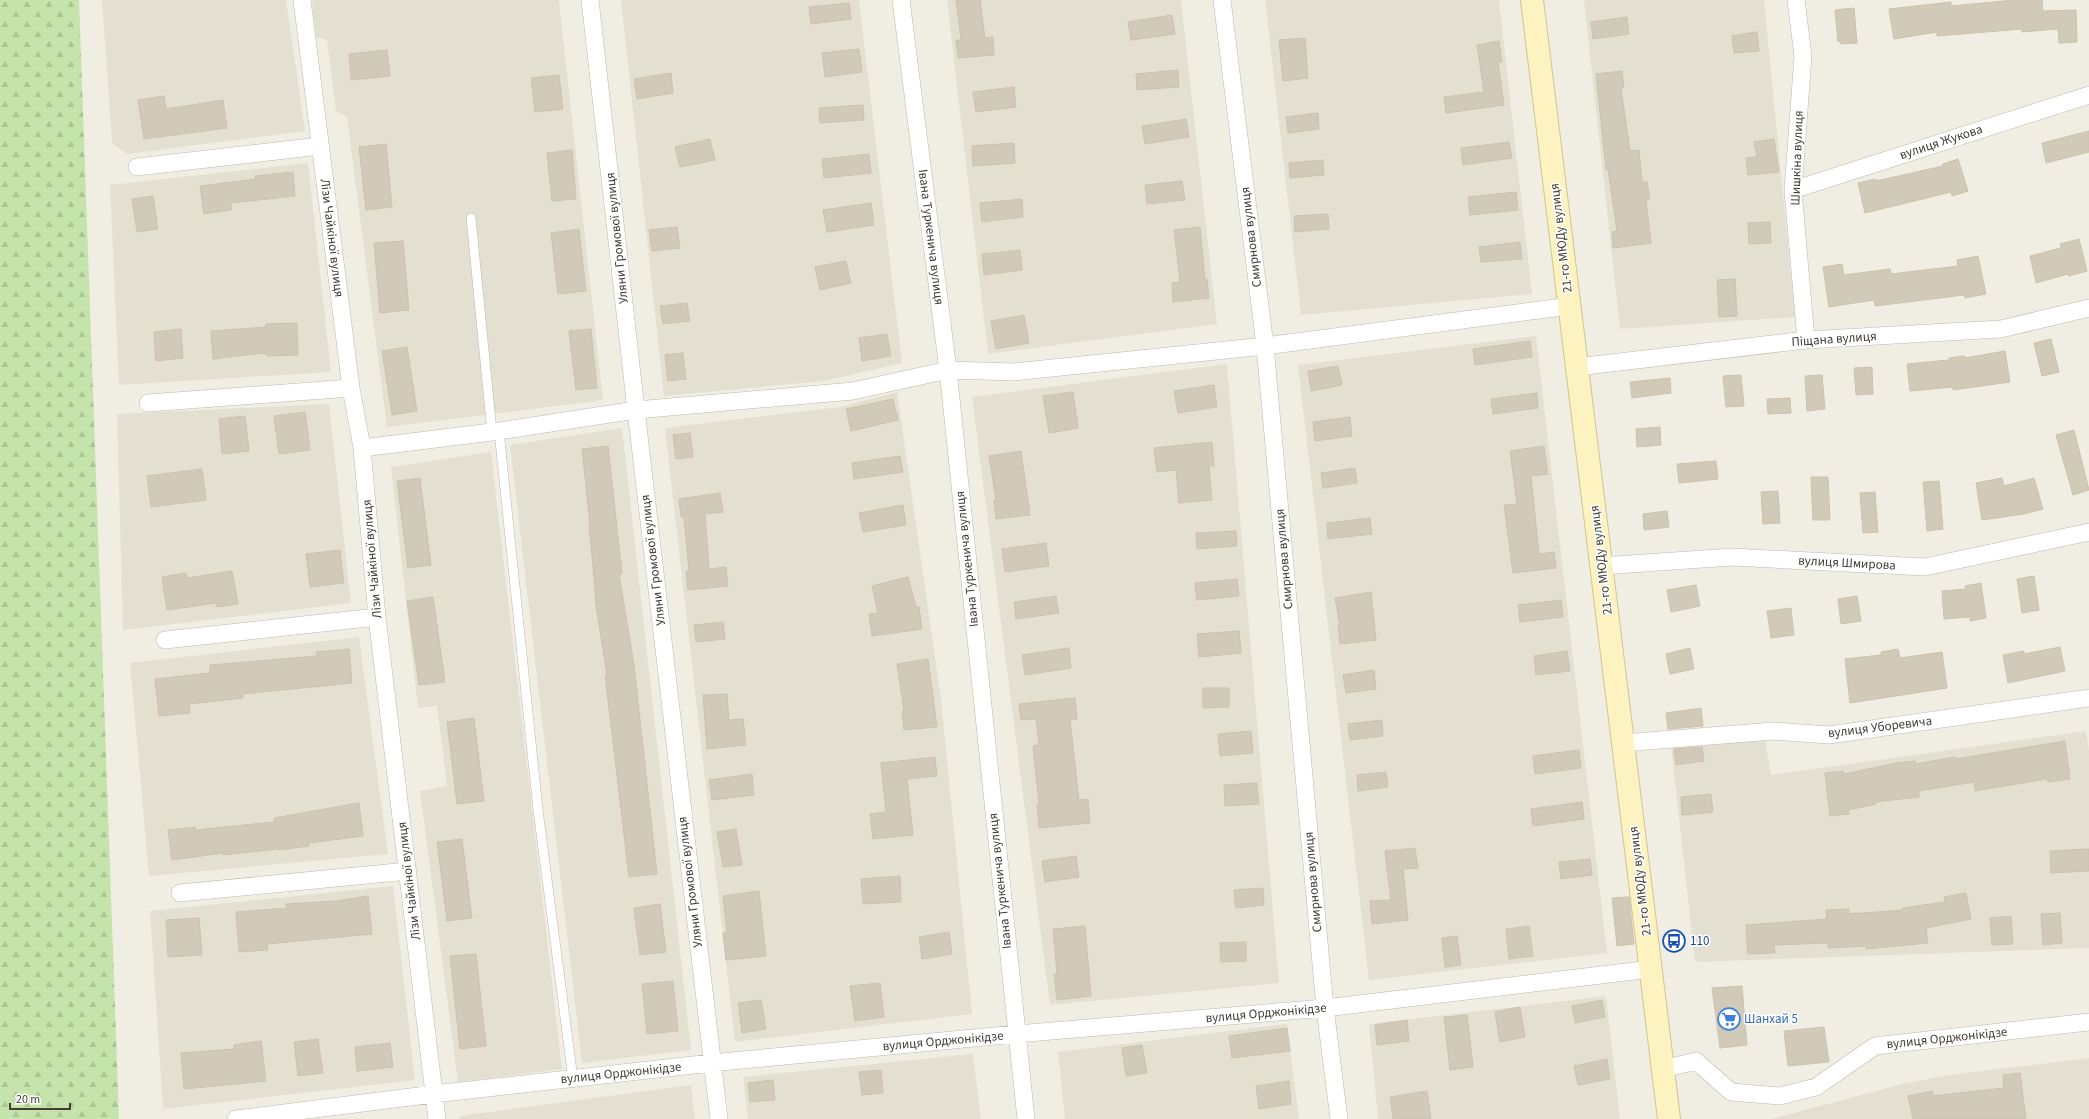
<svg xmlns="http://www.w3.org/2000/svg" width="2089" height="1119" font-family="'Source Sans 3',sans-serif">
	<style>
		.residential { fill: #e4e0d1 }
		.forest { fill: url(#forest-firs) }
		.building { fill: #d1cab9; stroke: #ccc2ac }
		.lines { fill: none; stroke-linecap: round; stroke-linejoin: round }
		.lane-casing { stroke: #beb9a9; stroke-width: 10 }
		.street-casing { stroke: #beb9a9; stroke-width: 18 }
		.secondary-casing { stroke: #cfc594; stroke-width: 24 }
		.lane { stroke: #fff; stroke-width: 9 }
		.street { stroke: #fff; stroke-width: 17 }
		.secondary { stroke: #fcf3c1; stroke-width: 22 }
		.labels { text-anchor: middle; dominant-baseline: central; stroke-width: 3; stroke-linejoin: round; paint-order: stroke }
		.street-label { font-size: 13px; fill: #423d33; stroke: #fff }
		.transit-label { font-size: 13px; fill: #164399; stroke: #fff; text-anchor: start }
		.shop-label { font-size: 13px; fill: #366cbe; stroke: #fff; text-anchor: start }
	</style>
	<defs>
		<pattern id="forest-firs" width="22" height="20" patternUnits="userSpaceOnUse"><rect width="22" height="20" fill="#c5e4ac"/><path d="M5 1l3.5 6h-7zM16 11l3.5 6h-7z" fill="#aac494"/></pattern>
	</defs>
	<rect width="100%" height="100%" fill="#f0eee3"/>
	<path class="residential" d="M 102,0 L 286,0 L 305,131 L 127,154 L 112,143 Z
		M 312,0 L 559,0 L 603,400 L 387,427 L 347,117 L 336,111 L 327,40 L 316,37 Z
		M 621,0 L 859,0 L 902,363 L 824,381 L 664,396 Z
		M 947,0 L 1181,0 L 1217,324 L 988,354 Z
		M 1265,0 L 1499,0 L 1532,294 L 1301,315 Z
		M 1584,0 L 1764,0 L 1795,317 L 1620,329 Z
		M 308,163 L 331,372 L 119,385 L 110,185 Z
		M 1536,336 L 1607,953 L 1369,980 L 1298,365 Z
		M 1227,364 L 1279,983 L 1050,1005 L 972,397 Z
		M 897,392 L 941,699 L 972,1014 L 735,1042 L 665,428 L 840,407 Z
		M 329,404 L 351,603 L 123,630 L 117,414 Z
		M 622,428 L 691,1050 L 582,1063 L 510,445 Z
		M 491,452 L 562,1069 L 458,1082 L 420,791 L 447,786 L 437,706 L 418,708 L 391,467 Z
		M 359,637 L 388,854 L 149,876 L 130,663 Z
		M 2086,731 L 2089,751 L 2089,948 L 1695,962 L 1671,746 L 1765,740 L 1771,775 Z
		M 393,886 L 415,1080 L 163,1109 L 150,911 Z
		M 1606,996 L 1620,1119 L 1378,1119 L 1369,1024 Z
		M 1287,1024 L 1299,1119 L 1065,1119 L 1058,1052 Z
		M 973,1054 L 981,1119 L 748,1119 L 743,1077 Z
		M 2089,1058 L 2089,1119 L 1771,1119 L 1902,1084 L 1949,1075 Z
		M 691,1085 L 695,1119 L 460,1119 L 459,1116 Z"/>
	<path class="forest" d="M 0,0 L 79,0 L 119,1119 L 0,1119 Z"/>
	<path class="building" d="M 956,0 L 980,0 L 985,38 L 993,37 L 994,55 L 958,58 L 956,40 L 961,40 Z
		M 2015,0 L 2042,0 L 2043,11 L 2076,10 L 2077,42 L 2059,43 L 2058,29 L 2022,32 L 2022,29 L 1937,36 L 1937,32 L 1894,39 L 1889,9 L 1951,2 L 1951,6 Z
		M 849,3 L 851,19 L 811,24 L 809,7 Z
		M 1854,8 L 1857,43 L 1841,44 L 1840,41 L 1838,42 L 1835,10 Z
		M 1172,15 L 1175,34 L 1131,40 L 1128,22 Z
		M 1627,17 L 1629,34 L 1593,39 L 1591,22 Z
		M 1757,32 L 1759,51 L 1734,53 L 1732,36 Z
		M 1305,38 L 1308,78 L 1283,81 L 1279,40 Z
		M 1499,41 L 1502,62 L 1498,62 L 1504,105 L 1446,113 L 1444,97 L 1484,92 L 1477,45 Z
		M 859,49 L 862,72 L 825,77 L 822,53 Z
		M 387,50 L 390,76 L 351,80 L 349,54 Z
		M 1178,70 L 1179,87 L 1137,90 L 1136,74 Z
		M 1622,71 L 1624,87 L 1621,88 L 1630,151 L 1639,150 L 1642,182 L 1647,182 L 1650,199 L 1646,200 L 1651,243 L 1613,248 L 1612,232 L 1617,231 L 1608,169 L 1606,169 L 1596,74 Z
		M 671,73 L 673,93 L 637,99 L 634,79 Z
		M 559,75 L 563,109 L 535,112 L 531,78 Z
		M 1014,87 L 1016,107 L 976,112 L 973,92 Z
		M 164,96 L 166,109 L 223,100 L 227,128 L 144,139 L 138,100 Z
		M 863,105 L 864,120 L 820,123 L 819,108 Z
		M 1318,113 L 1319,129 L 1288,133 L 1286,117 Z
		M 1186,119 L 1189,137 L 1145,144 L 1142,126 Z
		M 2089,131 L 2089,152 L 2046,163 L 2042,143 Z
		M 710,139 L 715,160 L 680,167 L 675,147 Z
		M 1774,139 L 1779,172 L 1748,175 L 1746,158 L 1757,157 L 1754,142 Z
		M 1509,142 L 1512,158 L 1463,165 L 1461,148 Z
		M 1014,143 L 1015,163 L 973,166 L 972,146 Z
		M 386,144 L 392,207 L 366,210 L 359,147 Z
		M 572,150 L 576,199 L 552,201 L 547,153 Z
		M 869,154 L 871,173 L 824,178 L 822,159 Z
		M 1958,159 L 1968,191 L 1952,196 L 1951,192 L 1865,213 L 1858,183 L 1876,179 L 1876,181 L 1943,166 L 1943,164 Z
		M 1323,160 L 1324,175 L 1290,178 L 1289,163 Z
		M 293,172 L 295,196 L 231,203 L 231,210 L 204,214 L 200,186 L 256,179 L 255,176 Z
		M 1182,181 L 1185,200 L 1147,204 L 1145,185 Z
		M 1516,192 L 1518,210 L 1470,215 L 1468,197 Z
		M 153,196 L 158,229 L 137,232 L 132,199 Z
		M 1022,199 L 1023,217 L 982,222 L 980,203 Z
		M 871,203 L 874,225 L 827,232 L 823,210 Z
		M 1328,214 L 1329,229 L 1295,232 L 1294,216 Z
		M 1770,222 L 1771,243 L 1749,244 L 1748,223 Z
		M 677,227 L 680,248 L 652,251 L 649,230 Z
		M 1200,227 L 1205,280 L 1207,279 L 1209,298 L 1173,302 L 1172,283 L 1180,282 L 1174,230 Z
		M 579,229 L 586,291 L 558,294 L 551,233 Z
		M 2079,239 L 2087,271 L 2069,276 L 2068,274 L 2036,283 L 2030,256 L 2061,248 L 2060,244 Z
		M 403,241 L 409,310 L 380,313 L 374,243 Z
		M 1520,242 L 1522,259 L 1481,262 L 1479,247 Z
		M 1020,250 L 1022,270 L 984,275 L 982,254 Z
		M 1978,256 L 1986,294 L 1965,298 L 1964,295 L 1875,306 L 1874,300 L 1829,307 L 1823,267 L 1842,264 L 1844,275 L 1890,269 L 1891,274 L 1958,266 L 1957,260 Z
		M 846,261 L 851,283 L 820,290 L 815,267 Z
		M 1735,279 L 1737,316 L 1719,317 L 1717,280 Z
		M 687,303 L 690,321 L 663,324 L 660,306 Z
		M 1024,315 L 1029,343 L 996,349 L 991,321 Z
		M 297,323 L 298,355 L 267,356 L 264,353 L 213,359 L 211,331 L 266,327 L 266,324 Z
		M 181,329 L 183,358 L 156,361 L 154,332 Z
		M 591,329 L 597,388 L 576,390 L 569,331 Z
		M 887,334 L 891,356 L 862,361 L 859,338 Z
		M 2051,339 L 2059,372 L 2042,376 L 2034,343 Z
		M 1530,341 L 1532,357 L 1475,365 L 1473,349 Z
		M 407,347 L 417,411 L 392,415 L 382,351 Z
		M 2005,351 L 2010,382 L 1953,390 L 1953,387 L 1910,391 L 1907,364 L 1949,360 L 1949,358 L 1964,356 L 1965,358 Z
		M 683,353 L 686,379 L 668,381 L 665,355 Z
		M 1338,366 L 1342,385 L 1311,391 L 1308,371 Z
		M 1872,367 L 1873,394 L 1856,395 L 1854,368 Z
		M 1741,375 L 1744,406 L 1726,407 L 1723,376 Z
		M 1822,375 L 1825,409 L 1807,411 L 1805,376 Z
		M 1670,378 L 1671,393 L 1632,398 L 1630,382 Z
		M 1214,385 L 1217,407 L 1178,413 L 1174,391 Z
		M 1073,392 L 1078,428 L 1049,433 L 1043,396 Z
		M 1537,393 L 1538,408 L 1493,414 L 1491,399 Z
		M 1790,398 L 1791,413 L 1768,414 L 1767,399 Z
		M 893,399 L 898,420 L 851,431 L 846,409 Z
		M 305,412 L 310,450 L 279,454 L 274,416 Z
		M 245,416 L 249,451 L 222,454 L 219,419 Z
		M 1350,417 L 1352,436 L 1315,441 L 1313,422 Z
		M 1660,427 L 1661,445 L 1637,447 L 1636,429 Z
		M 2074,430 L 2089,490 L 2073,495 L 2056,435 Z
		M 690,433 L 693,457 L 676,459 L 673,435 Z
		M 1212,442 L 1214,466 L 1209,466 L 1212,500 L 1179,503 L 1176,470 L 1157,472 L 1154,448 Z
		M 608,446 L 622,574 L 619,574 L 634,665 L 657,874 L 629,877 L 605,675 L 607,675 L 595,599 L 596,599 L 589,525 L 590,524 L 582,449 Z
		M 1544,446 L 1548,474 L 1531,476 L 1539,554 L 1554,552 L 1556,568 L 1513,573 L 1504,505 L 1517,504 L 1510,451 Z
		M 1021,451 L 1030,515 L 996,519 L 994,500 L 996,500 L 989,456 Z
		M 900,456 L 903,472 L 854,479 L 852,463 Z
		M 1716,461 L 1718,479 L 1679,483 L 1677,464 Z
		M 1355,468 L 1357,483 L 1323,488 L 1321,473 Z
		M 202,469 L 206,500 L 151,507 L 147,476 Z
		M 1811,477 L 1828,477 L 1830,520 L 1813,520 Z
		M 420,478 L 431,565 L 408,568 L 397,481 Z
		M 2002,478 L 2004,486 L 2034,478 L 2043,509 L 2024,514 L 1982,520 L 1976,483 Z
		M 1939,481 L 1943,529 L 1927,531 L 1923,482 Z
		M 1778,491 L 1780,523 L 1763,524 L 1761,492 Z
		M 1875,492 L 1878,532 L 1863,533 L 1860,493 Z
		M 720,493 L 723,512 L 705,514 L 709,569 L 726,567 L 728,586 L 688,590 L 686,571 L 689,571 L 684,517 L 681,517 L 679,499 Z
		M 903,505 L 906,525 L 863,532 L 859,513 Z
		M 1667,511 L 1669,527 L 1644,530 L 1643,514 Z
		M 1370,518 L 1372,534 L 1328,539 L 1327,523 Z
		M 1236,531 L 1237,546 L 1197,549 L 1196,533 Z
		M 1046,543 L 1049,566 L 1005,572 L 1002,549 Z
		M 340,550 L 344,583 L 310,587 L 306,554 Z
		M 232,571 L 238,604 L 217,607 L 216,603 L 167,610 L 162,577 L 186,573 L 187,578 Z
		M 2034,576 L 2039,610 L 2022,613 L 2017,579 Z
		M 908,577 L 916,607 L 919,607 L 922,629 L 872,636 L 869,614 L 878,613 L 872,586 Z
		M 1237,579 L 1239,596 L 1197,600 L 1195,583 Z
		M 1981,583 L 1986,618 L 1970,621 L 1970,617 L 1944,619 L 1942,591 L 1966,589 L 1965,586 Z
		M 1696,585 L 1700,606 L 1671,612 L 1667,590 Z
		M 1371,592 L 1376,640 L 1340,644 L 1338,625 L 1340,625 L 1335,598 Z
		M 1056,596 L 1059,613 L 1016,619 L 1014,602 Z
		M 1857,596 L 1861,621 L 1841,624 L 1838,599 Z
		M 433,597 L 445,682 L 419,685 L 407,601 Z
		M 1561,600 L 1563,617 L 1520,622 L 1518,605 Z
		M 1791,608 L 1794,635 L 1771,638 L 1767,611 Z
		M 723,622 L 725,639 L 696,642 L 694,625 Z
		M 1239,631 L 1241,653 L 1199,657 L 1197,634 Z
		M 2060,647 L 2065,671 L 2008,683 L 2003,655 L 2024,651 L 2024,654 Z
		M 1069,648 L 1071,668 L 1025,675 L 1022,655 Z
		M 1690,648 L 1694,669 L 1670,674 L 1666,654 Z
		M 349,649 L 352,683 L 242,694 L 243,698 L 189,704 L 190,713 L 159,716 L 155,679 L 210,673 L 210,665 L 317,656 L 316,652 Z
		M 1898,649 L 1900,658 L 1942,652 L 1947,688 L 1850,703 L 1845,659 L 1881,655 L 1881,652 Z
		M 1567,651 L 1570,671 L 1536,675 L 1534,656 Z
		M 928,659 L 937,727 L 904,730 L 902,711 L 904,711 L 897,664 Z
		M 1374,670 L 1376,689 L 1346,693 L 1343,675 Z
		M 1203,688 L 1229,688 L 1229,707 L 1203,708 Z
		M 727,694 L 729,720 L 743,719 L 746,745 L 707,749 L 703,695 Z
		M 1075,698 L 1077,719 L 1070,720 L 1079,800 L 1088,799 L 1090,823 L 1039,828 L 1037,804 L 1039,804 L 1033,746 L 1039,745 L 1036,719 L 1021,720 L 1019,704 Z
		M 1701,708 L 1703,726 L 1668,729 L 1666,713 Z
		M 474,718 L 484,801 L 457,804 L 447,722 Z
		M 1382,720 L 1383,736 L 1350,740 L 1348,724 Z
		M 1251,731 L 1253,753 L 1220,756 L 1218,734 Z
		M 2065,741 L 2070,779 L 2048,782 L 2047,779 L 1975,791 L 1974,782 L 1919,791 L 1919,797 L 1875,802 L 1876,804 L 1848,810 L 1849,814 L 1830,816 L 1825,773 L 1843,771 L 1844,774 L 1897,763 L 1915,761 L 1915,764 L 1955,757 L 1955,759 Z
		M 1702,747 L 1704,761 L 1676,765 L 1674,749 Z
		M 1579,750 L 1581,768 L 1535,774 L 1533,756 Z
		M 935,757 L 937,776 L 907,779 L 913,835 L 873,839 L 870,814 L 886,812 L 881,763 Z
		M 1386,772 L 1388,787 L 1358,791 L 1357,775 Z
		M 752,774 L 754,795 L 712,800 L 709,780 Z
		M 1257,783 L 1259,804 L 1225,806 L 1224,785 Z
		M 1711,794 L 1713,812 L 1682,815 L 1681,797 Z
		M 1582,802 L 1584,819 L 1533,826 L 1531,809 Z
		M 359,803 L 363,836 L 309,843 L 309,846 L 279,850 L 278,849 L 223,855 L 223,853 L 172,860 L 168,830 L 195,827 L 195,830 L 274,822 L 274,818 Z
		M 736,829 L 742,865 L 723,867 L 717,832 Z
		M 462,839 L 472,918 L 447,921 L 437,842 Z
		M 1415,848 L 1418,868 L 1403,869 L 1408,920 L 1372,924 L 1370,901 L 1391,900 L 1385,851 Z
		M 2089,849 L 2089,871 L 2051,873 L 2050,851 Z
		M 1076,856 L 1079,877 L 1045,882 L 1042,861 Z
		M 1590,859 L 1592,875 L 1561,879 L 1559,862 Z
		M 900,876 L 901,902 L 863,904 L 861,879 Z
		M 1263,888 L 1264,905 L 1236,908 L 1234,890 Z
		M 759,891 L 766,956 L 726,960 L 723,933 L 727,933 L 723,896 Z
		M 1966,893 L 1971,919 L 1926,928 L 1928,943 L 1866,949 L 1866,946 L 1828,948 L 1828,943 L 1774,945 L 1775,953 L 1748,954 L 1746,925 L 1827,919 L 1826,910 L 1849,909 L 1849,914 L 1903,910 L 1903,908 L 1945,902 L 1944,897 Z
		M 368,896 L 372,934 L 267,944 L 268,950 L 239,952 L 236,912 L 287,908 L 286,904 L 336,901 Z
		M 1629,897 L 1634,944 L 1617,946 L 1612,898 Z
		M 660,904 L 666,952 L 640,955 L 634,908 Z
		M 2060,913 L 2062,943 L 2043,945 L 2041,914 Z
		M 2011,916 L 2013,944 L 1992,945 L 1990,918 Z
		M 199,918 L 202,955 L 168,957 L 166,920 Z
		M 1085,926 L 1091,996 L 1057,1000 L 1054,974 L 1057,974 L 1053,929 Z
		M 1529,926 L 1533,956 L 1509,959 L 1506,929 Z
		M 949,932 L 952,954 L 922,959 L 919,937 Z
		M 1457,936 L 1461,965 L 1445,967 L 1442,938 Z
		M 1246,942 L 1246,961 L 1221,962 L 1220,943 Z
		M 476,954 L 486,1046 L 460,1049 L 450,956 Z
		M 673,981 L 678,1031 L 647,1034 L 642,984 Z
		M 880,983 L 884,1017 L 855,1021 L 850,986 Z
		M 1742,986 L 1747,1045 L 1720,1048 L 1712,988 Z
		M 761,1000 L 766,1029 L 742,1033 L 738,1003 Z
		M 1602,1000 L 1605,1017 L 1575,1023 L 1572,1006 Z
		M 1520,1007 L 1525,1037 L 1500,1042 L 1495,1012 Z
		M 1467,1015 L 1473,1067 L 1450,1070 L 1444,1017 Z
		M 1407,1020 L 1409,1041 L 1377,1045 L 1375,1025 Z
		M 1824,1027 L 1829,1062 L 1788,1066 L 1784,1031 Z
		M 1287,1028 L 1290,1051 L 1232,1058 L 1229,1036 Z
		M 318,1039 L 323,1073 L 298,1076 L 294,1042 Z
		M 261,1041 L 266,1081 L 184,1089 L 181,1053 L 234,1049 L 234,1045 Z
		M 390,1043 L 393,1067 L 357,1071 L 355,1047 Z
		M 1142,1045 L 1147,1073 L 1126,1076 L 1122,1048 Z
		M 1607,1059 L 1610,1079 L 1578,1085 L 1574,1066 Z
		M 881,1070 L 883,1093 L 862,1095 L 859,1072 Z
		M 2020,1073 L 2026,1119 L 1913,1119 L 1908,1096 L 1932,1091 L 1933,1096 L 2004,1088 L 2003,1075 Z
		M 773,1080 L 775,1100 L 750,1102 L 748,1083 Z
		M 1289,1081 L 1291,1104 L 1259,1109 L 1256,1086 Z
		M 1427,1091 L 1431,1119 L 1393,1119 L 1390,1097 Z"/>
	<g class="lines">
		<g class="lane-casing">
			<path id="lane" d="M 471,218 L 492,432
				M 499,431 L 538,810 L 573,1079"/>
		</g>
		<g class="street-casing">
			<path id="street" d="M 302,0 L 351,388 L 362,448 L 377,617 L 437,1119
				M 590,0 L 636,410 L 719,1119
				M 901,0 L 948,370 L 1026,1119
				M 1222,0 L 1265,346 L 1325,1008 L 1339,1119
				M 1796,0 L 1803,56 L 1793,190 L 1806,340
				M 137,167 L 320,146
				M 1793,190 L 2089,95
				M 1577,367 L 1806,340 L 2001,329 L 2089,308
				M 148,403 L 351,388
				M 362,448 L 492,432 L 636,410 L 853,391 L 948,370 L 1014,372 L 1265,346 L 1570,306
				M 1601,566 L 1732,557 L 1925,567 L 2089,532
				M 165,640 L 377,617
				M 1623,743 L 1773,731 L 1829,735 L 2089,698
				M 180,893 L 408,871
				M 1663,1069 L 1696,1061 L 1731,1092 L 1780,1096 L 1816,1087 L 1875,1046 L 2089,1022
				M 236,1119 L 434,1094 L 711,1063 L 1016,1034 L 1325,1008 L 1651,969"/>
		</g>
		<g class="secondary-casing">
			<path id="secondary" d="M 1532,0 L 1669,1119"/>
		</g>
		<use href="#lane" class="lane"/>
		<use href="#street" class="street"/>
		<use href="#secondary" class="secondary"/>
	</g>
	<defs>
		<g id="bus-ring" transform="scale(1.15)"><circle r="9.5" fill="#fff" stroke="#1a4fb4" stroke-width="1.5"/><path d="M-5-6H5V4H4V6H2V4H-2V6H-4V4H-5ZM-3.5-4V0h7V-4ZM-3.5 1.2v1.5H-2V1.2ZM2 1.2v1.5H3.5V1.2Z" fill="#1a4fb4"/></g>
		<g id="supermarket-ring" transform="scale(1.15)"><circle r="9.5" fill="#fff" stroke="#3f7fe0" stroke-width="1.5"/><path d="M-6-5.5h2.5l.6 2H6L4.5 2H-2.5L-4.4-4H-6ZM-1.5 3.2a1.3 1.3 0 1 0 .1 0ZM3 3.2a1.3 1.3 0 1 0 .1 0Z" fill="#3f7fe0"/></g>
	</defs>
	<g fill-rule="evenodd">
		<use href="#bus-ring" x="1674" y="941"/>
		<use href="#supermarket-ring" x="1729" y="1019"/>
	</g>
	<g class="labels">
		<g class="street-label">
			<text transform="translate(1941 142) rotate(-18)">вулиця Жукова</text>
			<text transform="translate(1797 158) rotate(-88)">Шишкіна вулиця</text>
			<text transform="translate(931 237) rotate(83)">Івана Туркенича вулиця</text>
			<text transform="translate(1251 237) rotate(-97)">Смирнова вулиця</text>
			<text transform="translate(332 238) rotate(83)">Лізи Чайкіної вулиця</text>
			<text transform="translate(617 238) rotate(-96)">Уляни Громової вулиця</text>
			<text transform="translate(1561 238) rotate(-97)">21-го МЮДу вулиця</text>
			<text transform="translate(1834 339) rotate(-4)">Піщана вулиця</text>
			<text transform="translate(372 559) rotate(-95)">Лізи Чайкіної вулиця</text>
			<text transform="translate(967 559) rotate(-96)">Івана Туркенича вулиця</text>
			<text transform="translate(1284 559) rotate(-95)">Смирнова вулиця</text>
			<text transform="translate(653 560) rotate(-97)">Уляни Громової вулиця</text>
			<text transform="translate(1601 560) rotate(-97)">21-го МЮДу вулиця</text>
			<text transform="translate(1847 563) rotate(3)">вулиця Шмирова</text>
			<text transform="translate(1880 727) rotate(-7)">вулиця Уборевича</text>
			<text transform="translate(409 881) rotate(-97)">Лізи Чайкіної вулиця</text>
			<text transform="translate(1000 881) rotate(-96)">Івана Туркенича вулиця</text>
			<text transform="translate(1640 881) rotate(-97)">21-го МЮДу вулиця</text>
			<text transform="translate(690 882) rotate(-97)">Уляни Громової вулиця</text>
			<text transform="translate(1313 882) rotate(-95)">Смирнова вулиця</text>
			<text transform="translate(1266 1013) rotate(-5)">вулиця Орджонікідзе</text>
			<text transform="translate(1947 1038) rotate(-6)">вулиця Орджонікідзе</text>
			<text transform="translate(943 1041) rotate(-5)">вулиця Орджонікідзе</text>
			<text transform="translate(621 1073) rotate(-6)">вулиця Орджонікідзе</text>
		</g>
		<g class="transit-label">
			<text x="1690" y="941">110</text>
		</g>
		<g class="shop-label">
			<text x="1744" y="1019">Шанхай 5</text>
		</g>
	</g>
	<path d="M10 1103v6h60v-6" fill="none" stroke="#423d33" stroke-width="2"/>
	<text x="16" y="1103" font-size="12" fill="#423d33" stroke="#ffffff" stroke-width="3" paint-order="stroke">20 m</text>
</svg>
